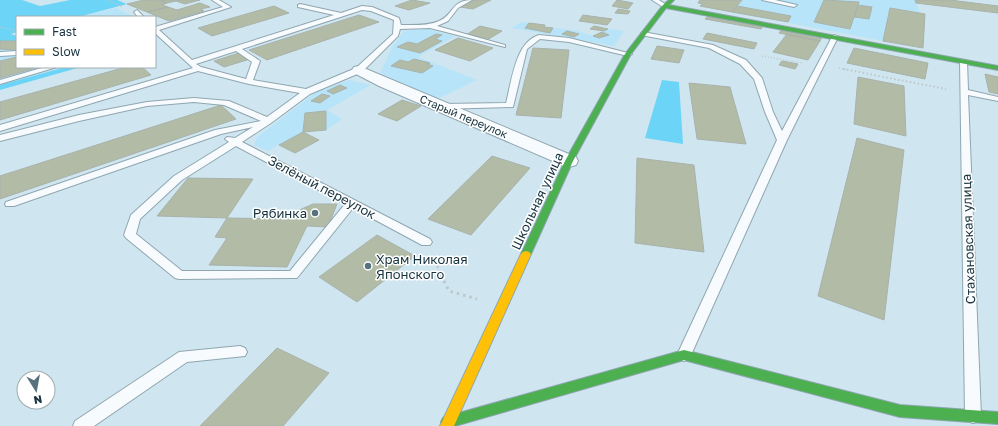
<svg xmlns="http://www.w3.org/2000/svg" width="998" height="426" font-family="'Golos Text',sans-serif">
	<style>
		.built { fill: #b7e4f8 }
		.green { fill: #6cd4f6 }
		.building { fill: #b2bba6; stroke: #a8b2ab }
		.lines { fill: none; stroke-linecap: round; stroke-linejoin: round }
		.lane-casing { stroke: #8fa6b0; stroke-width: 2 }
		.street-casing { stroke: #8fa6b0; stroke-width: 2 }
		.fast-casing { stroke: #8fa6b0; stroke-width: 2 }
		.slow-casing { stroke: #8fa6b0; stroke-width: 2 }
		.path-far3 { stroke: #bcc8cb; stroke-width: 1.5; stroke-dasharray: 1 2; stroke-linecap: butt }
		.path-far2 { stroke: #bcc8cb; stroke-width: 2; stroke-dasharray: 1.5 2.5; stroke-linecap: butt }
		.path-far1 { stroke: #bcc8cb; stroke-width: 2.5; stroke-dasharray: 2 3; stroke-linecap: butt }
		.path { stroke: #bcc8cb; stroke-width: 3; stroke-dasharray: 2.5 4; stroke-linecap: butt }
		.lane { fill: #f8fbfd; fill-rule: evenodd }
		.street { fill: #f8fbfd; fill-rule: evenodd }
		.fast { fill: #4caf50; fill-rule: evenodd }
		.slow { fill: #ffc107; fill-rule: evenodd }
		.poi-dot { fill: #57727d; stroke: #fff; stroke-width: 1.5 }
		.labels { text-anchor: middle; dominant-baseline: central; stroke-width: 3; stroke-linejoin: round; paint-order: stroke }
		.far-street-label { font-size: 11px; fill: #16333f; stroke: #fff }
		.street-label { font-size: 13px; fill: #16333f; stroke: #fff }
		.poi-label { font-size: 13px; fill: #16333f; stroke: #fff; text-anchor: end }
	</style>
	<rect width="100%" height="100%" fill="#cfe6f0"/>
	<path class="built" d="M 742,0 L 915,0 L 920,13 L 890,8 L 883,41 L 732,12 Z
		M 116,8 L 135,17 L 78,17 Z
		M 521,22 L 545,25 L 544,27 L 574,30 L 593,36 L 608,29 L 624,31 L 614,46 L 512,28 Z
		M 426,29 L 455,36 L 418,57 L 477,80 L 437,99 L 380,73 L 392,47 L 404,31 Z
		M 0,41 L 17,41 L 17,67 L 66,67 L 0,85 Z
		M 349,80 L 371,85 L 327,110 L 342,119 L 326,130 L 303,132 L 268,151 L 254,145 L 257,137 L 316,92 Z"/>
	<path class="green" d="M 0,0 L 22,0 L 40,6 L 70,0 L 117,0 L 127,4 L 78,17 L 17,17 L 17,32 L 11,34 L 17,36 L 17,41 L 0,41 Z
		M 66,67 L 81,67 L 0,90 L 0,85 Z
		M 662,80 L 679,82 L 683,144 L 645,138 Z"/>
	<path class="building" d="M 144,0 L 159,0 L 167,3 L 162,5 L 168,7 L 147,12 L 127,4 Z
		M 160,0 L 200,0 L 185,4 L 176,1 L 167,3 Z
		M 412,0 L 430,3 L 409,10 L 395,6 Z
		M 474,0 L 491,0 L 473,9 L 460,7 Z
		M 617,0 L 633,3 L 628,9 L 612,6 Z
		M 700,0 L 742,0 L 732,12 L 700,6 L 703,4 L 698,3 Z
		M 824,0 L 859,2 L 850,29 L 814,22 Z
		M 915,0 L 950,0 L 998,6 L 998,13 L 916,3 Z
		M 200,3 L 210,7 L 201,9 L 204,11 L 169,21 L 147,12 L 168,7 L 177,10 Z
		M 858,5 L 872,7 L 869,19 L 854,17 Z
		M 274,6 L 289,13 L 212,36 L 198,28 Z
		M 737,6 L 791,16 L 788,22 L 732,12 Z
		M 890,8 L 925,14 L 923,48 L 883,41 Z
		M 618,9 L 630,11 L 628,14 L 615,13 Z
		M 359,15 L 379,22 L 267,60 L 249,50 Z
		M 583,15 L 612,19 L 607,25 L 579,21 Z
		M 708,16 L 763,26 L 761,29 L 705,19 Z
		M 529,23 L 545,25 L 544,27 L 553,28 L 550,33 L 525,28 Z
		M 480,26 L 502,31 L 487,40 L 466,35 Z
		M 594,26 L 608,29 L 604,31 L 590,29 Z
		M 782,29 L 822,37 L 820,41 L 779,33 Z
		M 567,31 L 579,34 L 574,37 L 562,34 Z
		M 602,32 L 609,35 L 599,38 L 593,36 Z
		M 707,33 L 757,43 L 754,49 L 703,39 Z
		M 436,34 L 442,35 L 435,39 L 442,41 L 420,53 L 397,47 L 408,42 L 417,44 Z
		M 787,34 L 820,41 L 808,60 L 773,52 Z
		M 458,38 L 493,48 L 470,61 L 435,50 Z
		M 0,41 L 17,41 L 17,50 L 0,49 Z
		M 657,46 L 684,50 L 679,63 L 651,59 Z
		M 533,48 L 569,50 L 561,118 L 516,115 Z
		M 854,48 L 928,63 L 925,79 L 847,63 Z
		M 239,53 L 250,59 L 224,67 L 214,61 Z
		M 17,57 L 17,67 L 39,67 L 0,78 L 0,61 Z
		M 414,59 L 430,63 L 427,64 L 433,66 L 422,73 L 391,66 L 400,60 L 408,62 Z
		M 782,61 L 798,64 L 795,69 L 779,65 Z
		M 126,67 L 142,67 L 151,75 L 0,120 L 0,102 Z
		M 985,74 L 998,77 L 998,94 L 989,92 Z
		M 858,77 L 904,86 L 906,136 L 854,124 Z
		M 689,83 L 730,87 L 746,144 L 697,139 Z
		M 340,85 L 347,88 L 333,94 L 327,91 Z
		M 322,94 L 330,96 L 320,103 L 311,101 Z
		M 402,100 L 421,106 L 397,121 L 378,114 Z
		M 221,105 L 236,119 L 0,199 L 0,176 Z
		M 326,111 L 326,130 L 303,132 L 305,113 Z
		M 303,132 L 319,140 L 295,153 L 279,145 Z
		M 857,138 L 904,150 L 884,320 L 818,296 Z
		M 492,156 L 530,168 L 471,235 L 428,219 Z
		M 637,158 L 694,165 L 704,252 L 635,243 Z
		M 188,178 L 253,179 L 227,218 L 157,216 Z
		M 313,204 L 337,204 L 328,227 L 307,226 L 287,267 L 209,265 L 227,238 L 215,237 L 227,218 L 293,219 L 297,211 Z
		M 377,235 L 415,256 L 357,302 L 319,277 Z
		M 277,348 L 329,373 L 283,426 L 200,426 Z"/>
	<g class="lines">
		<g class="lane-casing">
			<path id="lane" d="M 212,0 L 219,0 L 231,7 L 159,30 L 192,60 L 334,15 L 298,7 L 298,5 L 300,4 L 341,13 L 362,6 L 372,7 L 399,18 L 401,25 C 413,25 428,26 439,21 C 454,15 451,0 472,0 L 458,8 L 448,21 L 437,26 L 505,45 L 505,47 L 430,28 L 400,29 L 398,36 L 362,72 L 310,94 L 271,123 L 242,142 L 430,239 L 432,242 L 430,245 L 422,245 L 353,208 L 297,278 L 179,279 L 175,278 L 126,238 L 124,235 L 131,215 L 174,176 L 229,142 L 225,139 L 227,137 L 235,138 L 253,127 L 221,134 L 14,206 L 6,206 L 5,204 L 6,202 L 215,130 L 261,121 L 224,105 L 194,102 L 147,106 L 79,121 L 0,141 L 0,135 L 79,115 L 147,102 L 194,98 L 229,101 L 267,117 L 300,93 L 249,84 L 198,71 L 0,131 L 0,125 L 193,68 L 155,33 L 155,27 L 223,7 ZM 362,10 L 371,11 L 394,20 L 393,34 L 356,68 L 306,89 L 253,80 L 260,61 L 242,49 ZM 236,51 L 252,62 L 246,79 L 201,67 L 196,64 ZM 236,146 L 345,204 L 290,271 L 182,271 L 136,234 L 140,219 L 182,180 Z
				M 652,0 L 659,0 L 668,6 L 663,7 Z
				M 762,0 L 775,0 L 797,5 L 794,7 Z
				M 137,10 L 144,17 L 138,17 L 134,12 Z
				M 643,32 L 713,45 L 746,60 L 762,78 L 773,112 L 782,131 L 832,37 L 835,35 L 838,37 L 787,140 L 691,355 L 689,359 L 684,361 L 679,359 L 677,355 L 777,140 L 765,112 L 754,79 L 740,64 L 709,48 L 641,35 L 641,33 Z
				M 539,35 L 569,38 L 632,54 L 628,56 L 569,42 L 540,39 L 527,49 L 513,107 L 440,109 L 439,107 L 443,104 L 506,103 C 512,81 515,42 539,35 Z
				M 17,51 L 17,55 L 0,56 L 0,52 Z
				M 960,59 L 967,61 L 968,90 L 998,97 L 998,101 L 968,95 L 981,416 L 979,421 L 973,423 L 967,421 L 965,416 Z
				M 45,67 L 57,67 L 0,84 L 0,80 Z
				M 240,346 L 245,348 L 247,352 L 245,356 L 187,362 L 94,426 L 73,426 L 75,421 L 179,352 Z"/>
		</g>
		<g class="street-casing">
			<path id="street" d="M 359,66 L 576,157 L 578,161 L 576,165 L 569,167 L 562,165 L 379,86 L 354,73 L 352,70 L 354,67 Z"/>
		</g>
		<g class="fast-casing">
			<path id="fast" d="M 669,0 L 674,0 L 669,5 L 998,66 L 998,70 L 666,8 L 631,54 L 573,161 L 531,254 L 529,256 L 523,256 L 521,254 L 565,161 L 625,54 L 663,5 Z
				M 684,350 L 900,405 L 998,412 L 998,424 L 900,417 L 684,360 L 455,426 L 443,426 L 441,422 L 443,418 L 448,416 Z"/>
		</g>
		<g class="slow-casing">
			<path id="slow" d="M 526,251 L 529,252 L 531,254 L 454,426 L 440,426 L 521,254 L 523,252 Z"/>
		</g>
		<path class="path-far3" d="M 107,0 L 123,7
			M 0,27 L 17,31
			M 762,56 L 802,63
			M 839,68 L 848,70"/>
		<path class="path-far2" d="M 843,69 L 946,89"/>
		<path class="path-far1" d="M 433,257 L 442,276"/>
		<path class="path" d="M 441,275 L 449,291 L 477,299"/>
		<use href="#lane" class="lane"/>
		<use href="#street" class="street"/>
		<use href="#fast" class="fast"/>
		<use href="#slow" class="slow"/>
	</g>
	<g class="poi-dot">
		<circle cx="315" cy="213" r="4"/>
		<circle cx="368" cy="266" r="4"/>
	</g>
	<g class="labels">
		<g class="far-street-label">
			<text transform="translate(464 116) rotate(23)">Старый переулок</text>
		</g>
		<g class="street-label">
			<text transform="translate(322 187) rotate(28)">Зелёный переулок</text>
			<text transform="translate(537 201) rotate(-65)">Школьная улица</text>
			<text transform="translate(968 239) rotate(-92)">Стахановская улица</text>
		</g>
		<g class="poi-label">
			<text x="307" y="213">Рябинка</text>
			<text x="376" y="259" text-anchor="start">Храм Николая<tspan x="376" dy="15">Японского</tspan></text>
		</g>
	</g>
	<rect x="16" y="16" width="140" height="52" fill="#ffffff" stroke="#a2adb2"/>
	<rect x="24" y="29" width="20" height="6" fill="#4caf50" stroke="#a2adb2"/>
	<text x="52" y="36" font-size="12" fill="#16333f">Fast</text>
	<rect x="24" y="49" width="20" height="6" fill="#ffc107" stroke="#a2adb2"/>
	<text x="52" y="56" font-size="12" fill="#16333f">Slow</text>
	<g transform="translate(36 390) rotate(169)"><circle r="19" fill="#ffffff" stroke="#a2adb2"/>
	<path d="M0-3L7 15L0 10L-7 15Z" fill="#57727d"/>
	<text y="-6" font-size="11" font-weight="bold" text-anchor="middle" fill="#16333f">N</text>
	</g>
</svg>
